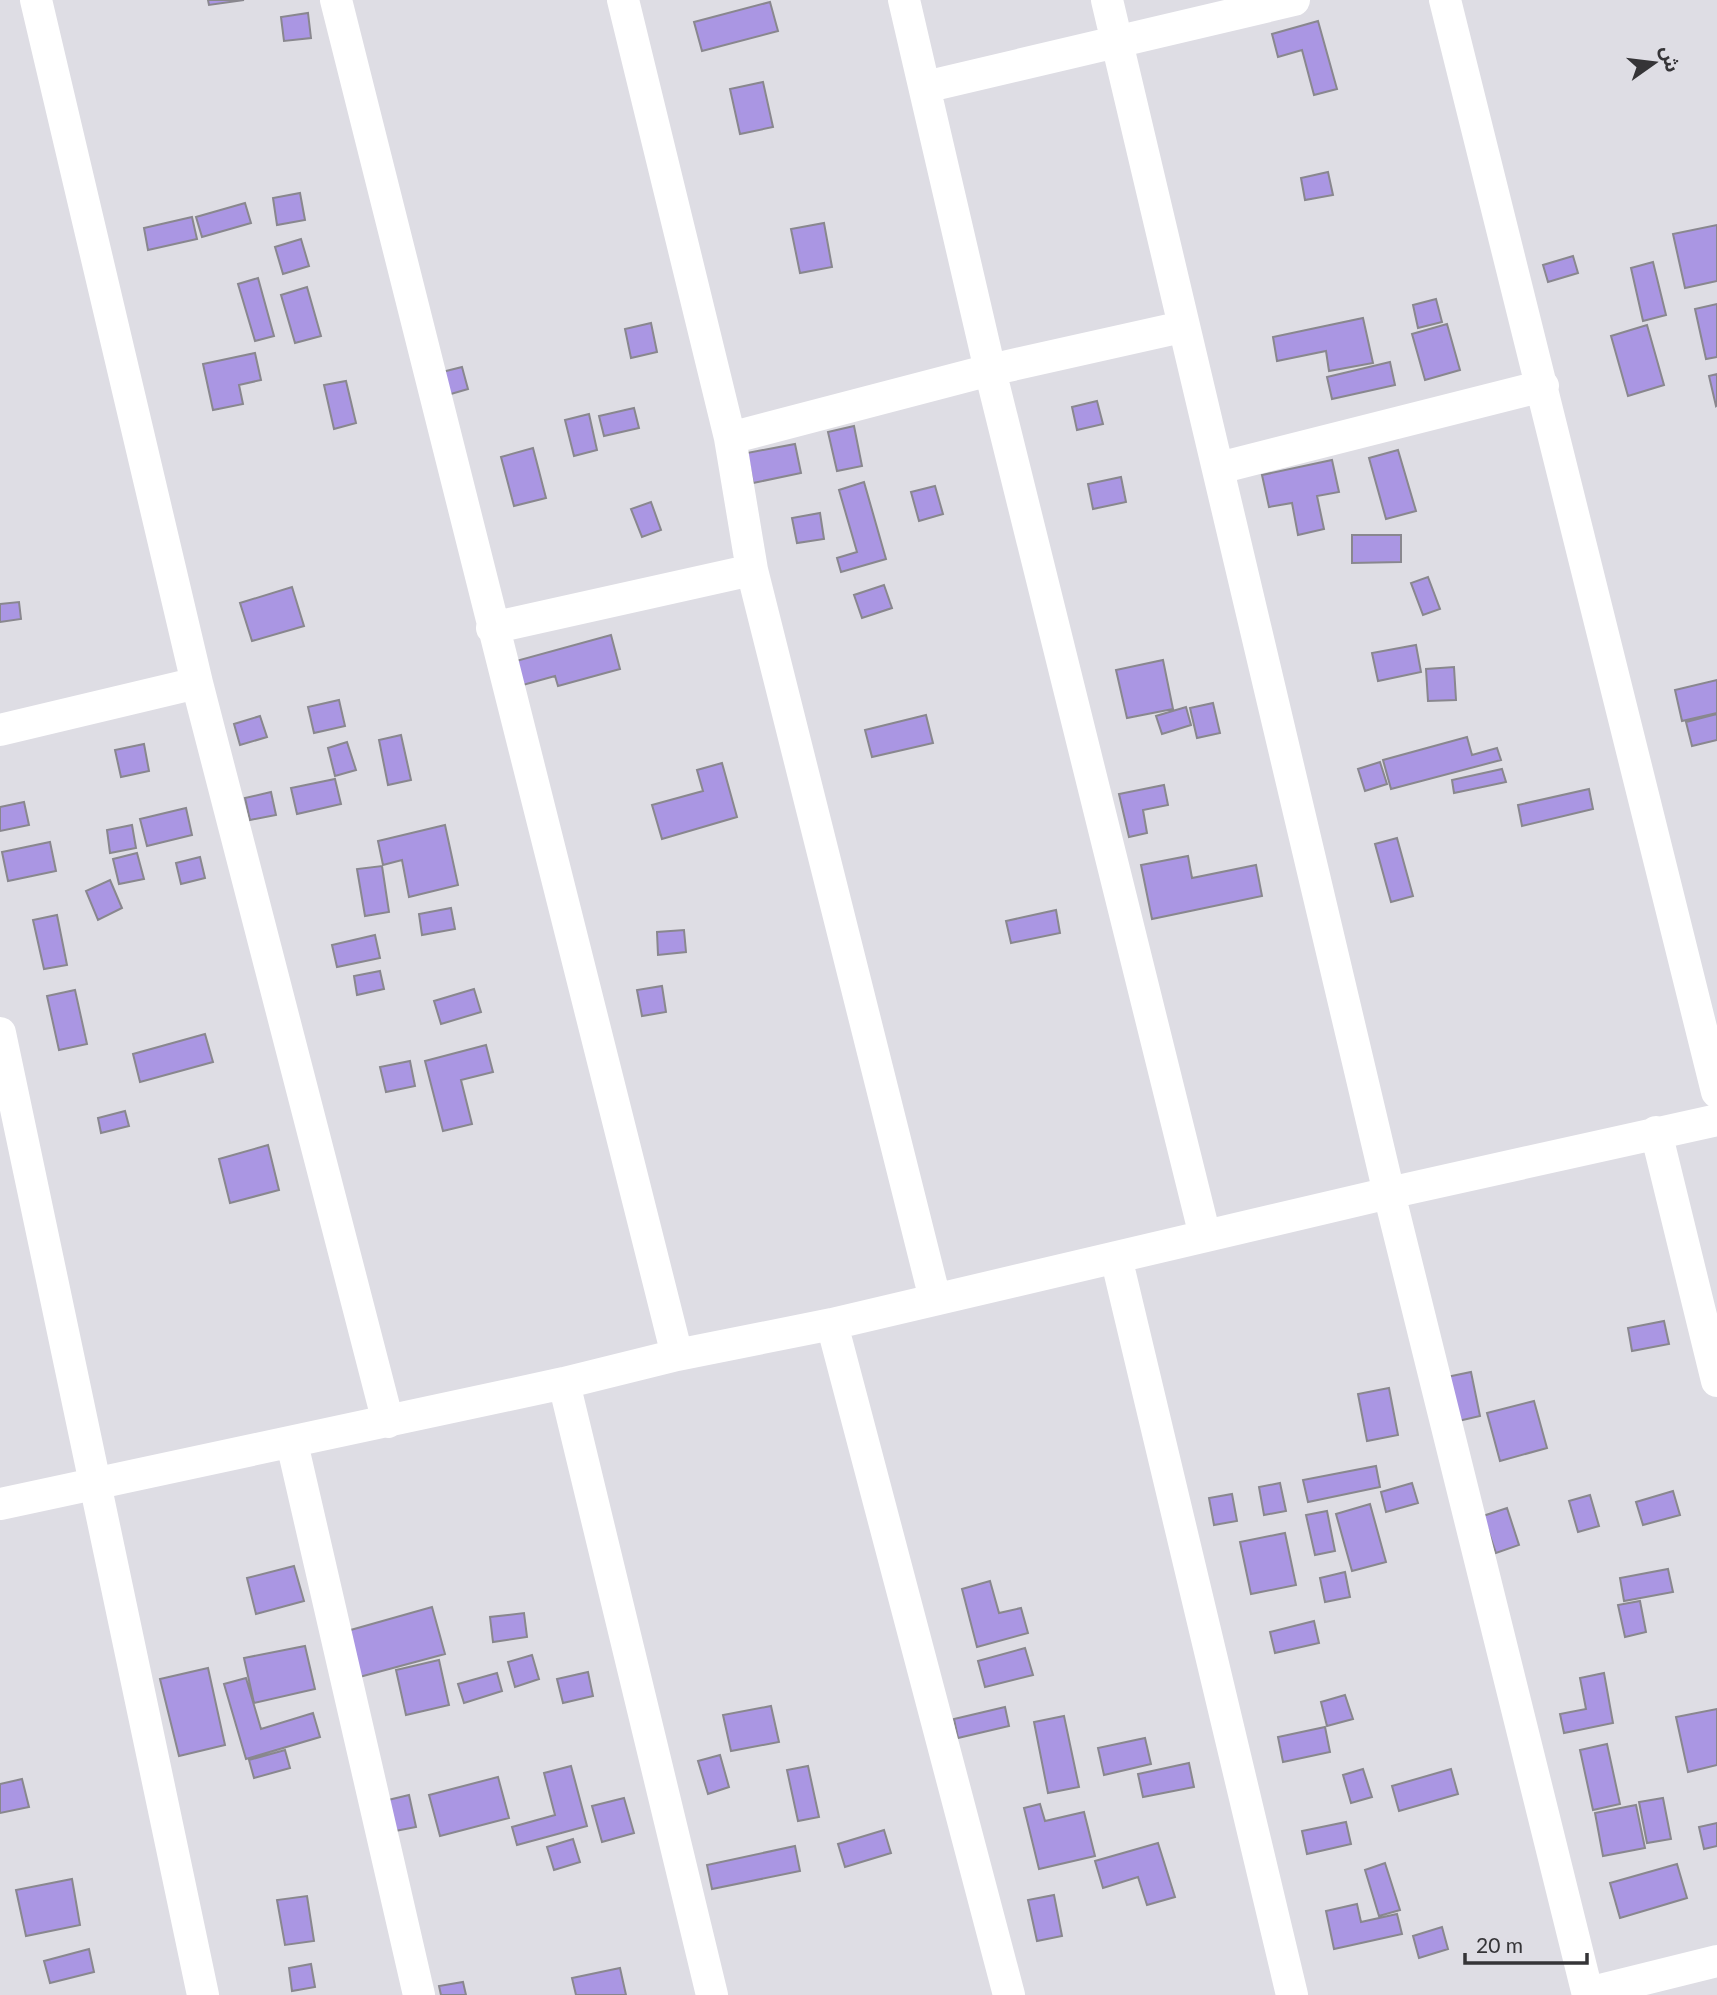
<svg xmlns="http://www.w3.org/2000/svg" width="1717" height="1995" font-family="Lato,'Noto Sans Arabic',sans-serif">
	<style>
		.building { fill: #aa96e3; stroke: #89878e; stroke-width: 2 }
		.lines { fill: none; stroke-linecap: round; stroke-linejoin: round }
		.minor { stroke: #fff; stroke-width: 32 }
	</style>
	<rect width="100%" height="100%" fill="#dedde4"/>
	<path class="building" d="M 208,0 L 244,0 L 209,5 Z
		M 770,2 L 778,31 L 702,51 L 694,22 Z
		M 308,13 L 311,38 L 284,41 L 281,17 Z
		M 1318,21 L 1337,89 L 1314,95 L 1302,50 L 1278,57 L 1272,34 Z
		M 763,82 L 773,127 L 740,134 L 730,89 Z
		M 1328,172 L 1333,195 L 1305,200 L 1301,178 Z
		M 300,193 L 305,220 L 277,225 L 273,198 Z
		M 245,203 L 251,223 L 202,237 L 196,217 Z
		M 192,217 L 197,239 L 148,250 L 144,228 Z
		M 824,223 L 832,267 L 800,273 L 791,229 Z
		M 1717,225 L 1717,281 L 1685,288 L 1673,234 Z
		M 301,239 L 309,266 L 283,274 L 275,247 Z
		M 1573,256 L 1578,273 L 1548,282 L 1543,265 Z
		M 1653,262 L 1666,315 L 1643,321 L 1631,268 Z
		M 258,278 L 274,336 L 255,341 L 238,284 Z
		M 307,287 L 321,336 L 295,343 L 281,295 Z
		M 1436,299 L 1442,322 L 1418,328 L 1413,305 Z
		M 1717,304 L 1717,357 L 1706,359 L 1695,309 Z
		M 1363,318 L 1373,363 L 1329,371 L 1326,351 L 1277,361 L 1273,337 Z
		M 651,323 L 657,352 L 631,358 L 625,329 Z
		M 1447,324 L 1460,370 L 1425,380 L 1412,334 Z
		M 1647,325 L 1664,385 L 1628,396 L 1611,336 Z
		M 255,353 L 261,380 L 239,385 L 243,404 L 213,410 L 203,364 Z
		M 1390,362 L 1395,385 L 1332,399 L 1327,377 Z
		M 462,367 L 468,389 L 444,396 L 438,373 Z
		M 1717,374 L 1717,405 L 1716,406 L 1709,376 Z
		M 346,381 L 356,423 L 334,429 L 324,385 Z
		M 1097,401 L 1103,424 L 1077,430 L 1072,407 Z
		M 634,408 L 639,428 L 604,436 L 599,416 Z
		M 589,414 L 597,450 L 574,456 L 565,420 Z
		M 854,426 L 862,466 L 837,471 L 828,432 Z
		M 795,444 L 801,473 L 753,483 L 747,453 Z
		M 533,448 L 546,498 L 514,506 L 501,457 Z
		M 1398,450 L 1416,511 L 1386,519 L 1369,458 Z
		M 1332,460 L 1339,492 L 1317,496 L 1324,529 L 1298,535 L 1292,503 L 1269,507 L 1262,475 Z
		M 1121,477 L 1126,502 L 1093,509 L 1088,484 Z
		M 864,482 L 886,559 L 841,572 L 837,558 L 857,552 L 839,490 Z
		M 935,486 L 943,514 L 919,521 L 911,492 Z
		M 651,502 L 661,530 L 642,537 L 631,509 Z
		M 820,513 L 824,539 L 797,543 L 792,518 Z
		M 1352,535 L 1401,535 L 1401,562 L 1352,563 Z
		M 1428,577 L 1440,609 L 1423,615 L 1411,583 Z
		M 884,585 L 892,608 L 862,618 L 854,595 Z
		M 292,587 L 304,626 L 252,641 L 240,603 Z
		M 19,602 L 21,619 L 0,622 L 0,604 Z
		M 611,635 L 620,669 L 558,686 L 555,676 L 512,688 L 505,664 Z
		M 1416,645 L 1421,672 L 1378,681 L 1372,653 Z
		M 1163,660 L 1173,709 L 1127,718 L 1116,670 Z
		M 1454,667 L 1456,700 L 1428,701 L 1426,669 Z
		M 1717,680 L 1717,713 L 1682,721 L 1675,690 Z
		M 339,700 L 345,726 L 314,733 L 308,707 Z
		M 1213,703 L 1220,733 L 1197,738 L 1190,708 Z
		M 1186,707 L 1191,725 L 1162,734 L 1156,716 Z
		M 1717,714 L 1717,740 L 1692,746 L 1686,722 Z
		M 926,715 L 933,743 L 872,757 L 865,730 Z
		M 260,716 L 267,737 L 240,745 L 234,724 Z
		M 401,735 L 411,780 L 388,785 L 379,740 Z
		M 1467,737 L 1472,755 L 1497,748 L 1501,760 L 1391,789 L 1383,760 Z
		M 347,742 L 356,770 L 335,776 L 328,748 Z
		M 144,744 L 149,771 L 121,777 L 115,750 Z
		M 1380,762 L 1387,784 L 1365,791 L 1358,769 Z
		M 722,763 L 737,817 L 662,839 L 652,805 L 703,791 L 697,770 Z
		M 1502,769 L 1506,782 L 1454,793 L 1452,780 Z
		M 335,779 L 341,804 L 297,814 L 291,788 Z
		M 1164,785 L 1168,805 L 1143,810 L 1147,833 L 1129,837 L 1119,794 Z
		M 1589,789 L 1593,809 L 1522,826 L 1518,805 Z
		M 271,792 L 276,815 L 250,820 L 245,798 Z
		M 24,802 L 29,825 L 0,831 L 0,807 Z
		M 186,808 L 192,835 L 147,846 L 140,819 Z
		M 132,825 L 136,848 L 110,853 L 107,830 Z
		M 445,825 L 458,885 L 409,897 L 402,860 L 383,865 L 378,841 Z
		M 1397,838 L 1413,896 L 1391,902 L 1375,844 Z
		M 50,842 L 56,871 L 8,881 L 2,852 Z
		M 137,853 L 144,879 L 119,884 L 113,859 Z
		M 1188,856 L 1192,878 L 1256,865 L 1262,896 L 1152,919 L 1141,865 Z
		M 200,857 L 205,878 L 181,884 L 176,863 Z
		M 382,866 L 389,912 L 365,916 L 357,869 Z
		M 110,880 L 122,908 L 98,920 L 86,891 Z
		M 451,908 L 455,929 L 422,935 L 419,914 Z
		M 1056,910 L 1060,933 L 1011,943 L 1006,921 Z
		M 57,915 L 67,965 L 44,969 L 33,920 Z
		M 684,930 L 686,952 L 658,955 L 657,932 Z
		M 375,935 L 380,958 L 337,967 L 332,945 Z
		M 380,971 L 384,989 L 357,995 L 354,976 Z
		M 662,986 L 666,1012 L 642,1016 L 637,990 Z
		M 474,989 L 481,1012 L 441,1024 L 434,1001 Z
		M 75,990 L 87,1044 L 59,1050 L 47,996 Z
		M 205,1034 L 213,1062 L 140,1082 L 133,1054 Z
		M 486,1045 L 493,1072 L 461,1080 L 472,1124 L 443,1131 L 425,1061 Z
		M 410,1061 L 415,1086 L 386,1092 L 380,1067 Z
		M 125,1111 L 129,1126 L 101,1133 L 98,1118 Z
		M 268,1145 L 279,1190 L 230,1203 L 219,1159 Z
		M 1664,1321 L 1669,1344 L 1632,1351 L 1628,1328 Z
		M 1471,1372 L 1480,1416 L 1441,1425 L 1432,1380 Z
		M 1389,1388 L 1398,1435 L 1367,1441 L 1358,1394 Z
		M 1534,1401 L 1547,1448 L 1500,1461 L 1487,1413 Z
		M 1376,1466 L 1380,1487 L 1308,1502 L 1303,1480 Z
		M 1280,1483 L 1286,1511 L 1264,1515 L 1259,1487 Z
		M 1412,1483 L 1418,1503 L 1386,1512 L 1381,1492 Z
		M 1673,1491 L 1680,1515 L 1643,1525 L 1636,1502 Z
		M 1232,1494 L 1237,1521 L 1214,1525 L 1209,1498 Z
		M 1590,1495 L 1599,1526 L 1578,1532 L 1569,1501 Z
		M 1370,1504 L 1386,1562 L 1352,1571 L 1336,1514 Z
		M 1507,1508 L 1519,1545 L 1496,1553 L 1483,1516 Z
		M 1327,1511 L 1335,1551 L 1315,1555 L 1306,1515 Z
		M 1285,1533 L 1296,1585 L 1251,1594 L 1240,1542 Z
		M 294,1566 L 304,1601 L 256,1614 L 247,1578 Z
		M 1668,1569 L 1673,1592 L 1624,1601 L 1620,1578 Z
		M 1345,1572 L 1350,1597 L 1325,1602 L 1320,1578 Z
		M 990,1581 L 999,1613 L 1021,1608 L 1028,1633 L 977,1647 L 962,1589 Z
		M 1640,1601 L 1646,1632 L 1625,1637 L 1618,1605 Z
		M 432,1607 L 445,1654 L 352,1679 L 340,1633 Z
		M 524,1613 L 527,1637 L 493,1642 L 490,1617 Z
		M 1314,1621 L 1319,1643 L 1275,1653 L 1270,1632 Z
		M 305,1646 L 315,1689 L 254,1703 L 244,1658 Z
		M 1025,1648 L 1033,1675 L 985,1687 L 978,1661 Z
		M 532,1655 L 539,1679 L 515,1687 L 508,1662 Z
		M 439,1660 L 449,1705 L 406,1715 L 396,1670 Z
		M 208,1668 L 225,1745 L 179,1756 L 160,1679 Z
		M 588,1672 L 593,1696 L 563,1703 L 557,1679 Z
		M 497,1673 L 502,1691 L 464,1703 L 458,1684 Z
		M 1604,1673 L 1613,1723 L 1564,1733 L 1560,1714 L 1586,1709 L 1580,1678 Z
		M 246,1678 L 261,1729 L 313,1713 L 320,1737 L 246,1759 L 224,1684 Z
		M 1345,1695 L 1353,1719 L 1327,1726 L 1321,1702 Z
		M 771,1706 L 779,1742 L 731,1751 L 723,1715 Z
		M 1005,1707 L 1009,1726 L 958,1738 L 954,1719 Z
		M 1717,1709 L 1717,1765 L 1688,1772 L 1676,1717 Z
		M 1064,1716 L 1079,1787 L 1048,1793 L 1034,1722 Z
		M 1325,1727 L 1330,1752 L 1283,1762 L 1278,1737 Z
		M 1145,1738 L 1151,1764 L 1104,1775 L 1098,1748 Z
		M 1607,1744 L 1620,1804 L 1593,1810 L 1580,1750 Z
		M 285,1750 L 290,1768 L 254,1778 L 249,1760 Z
		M 720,1755 L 729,1787 L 708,1794 L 698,1761 Z
		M 1189,1763 L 1194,1787 L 1143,1797 L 1138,1774 Z
		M 571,1766 L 587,1826 L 517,1845 L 512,1827 L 555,1815 L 544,1773 Z
		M 808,1766 L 819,1817 L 798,1821 L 787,1770 Z
		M 1363,1769 L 1372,1797 L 1351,1803 L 1343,1775 Z
		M 1451,1769 L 1458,1794 L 1399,1811 L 1392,1786 Z
		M 498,1777 L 509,1818 L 440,1836 L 429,1795 Z
		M 22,1779 L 29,1807 L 0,1813 L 0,1784 Z
		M 409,1795 L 416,1827 L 395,1831 L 388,1800 Z
		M 624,1798 L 634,1833 L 602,1842 L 592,1806 Z
		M 1663,1798 L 1671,1839 L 1647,1843 L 1639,1802 Z
		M 1040,1804 L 1045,1821 L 1084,1812 L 1095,1856 L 1039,1869 L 1024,1808 Z
		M 1636,1805 L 1645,1848 L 1603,1856 L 1595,1813 Z
		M 1346,1822 L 1351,1844 L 1307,1854 L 1302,1831 Z
		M 1717,1823 L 1717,1846 L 1704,1849 L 1699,1827 Z
		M 884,1830 L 891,1853 L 845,1867 L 838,1844 Z
		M 573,1839 L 580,1862 L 554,1870 L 547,1847 Z
		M 1158,1843 L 1175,1897 L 1147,1905 L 1138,1877 L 1103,1888 L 1095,1861 Z
		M 795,1846 L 800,1871 L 712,1889 L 707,1865 Z
		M 1385,1863 L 1400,1910 L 1379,1916 L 1365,1870 Z
		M 1677,1864 L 1687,1898 L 1620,1918 L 1610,1883 Z
		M 72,1879 L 80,1925 L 26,1936 L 16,1890 Z
		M 1054,1895 L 1062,1936 L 1037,1941 L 1028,1900 Z
		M 307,1896 L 314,1941 L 285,1945 L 277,1900 Z
		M 1357,1904 L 1361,1922 L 1397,1914 L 1402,1934 L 1334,1949 L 1326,1911 Z
		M 1442,1927 L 1448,1949 L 1419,1958 L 1413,1936 Z
		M 89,1949 L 94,1972 L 50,1983 L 44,1961 Z
		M 311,1964 L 315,1987 L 292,1991 L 289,1968 Z
		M 620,1968 L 626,1995 L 576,1995 L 572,1978 Z
		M 463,1982 L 466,1995 L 441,1995 L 439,1986 Z"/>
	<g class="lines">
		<path class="minor" d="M 36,0 L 197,683 L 388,1422
			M 336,0 L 677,1355
			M 623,0 L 730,438 L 752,570 L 935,1299
			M 904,0 L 990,370 L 1205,1236
			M 1107,0 L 1389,1193 L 1588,1995
			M 1445,0 L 1717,1092
			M 925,87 L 1294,0
			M 730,438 L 990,370 L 1182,327
			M 1219,468 L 1543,386
			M 492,628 L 752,570
			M 0,730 L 197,683
			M 0,1033 L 203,1995
			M 1656,1132 L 1717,1381
			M 1116,1257 L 1292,1995
			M 832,1324 L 1009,1995
			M 564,1383 L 712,1995
			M 292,1443 L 419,1995
			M 0,1504 L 564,1383 L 677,1355 L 832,1324 L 1389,1193 L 1717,1120
			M 1588,1993 L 1717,1961"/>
	</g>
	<g transform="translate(1654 63) rotate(76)" stroke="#dedde4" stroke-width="5" paint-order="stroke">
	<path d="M0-5L12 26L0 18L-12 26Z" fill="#353437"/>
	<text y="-10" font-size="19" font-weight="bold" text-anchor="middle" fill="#353437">ش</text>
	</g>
	<path d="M1465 1953v10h122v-10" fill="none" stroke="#353437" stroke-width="3.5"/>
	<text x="1476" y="1953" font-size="21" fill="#353437" stroke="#dedde4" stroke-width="5" paint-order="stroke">20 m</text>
</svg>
